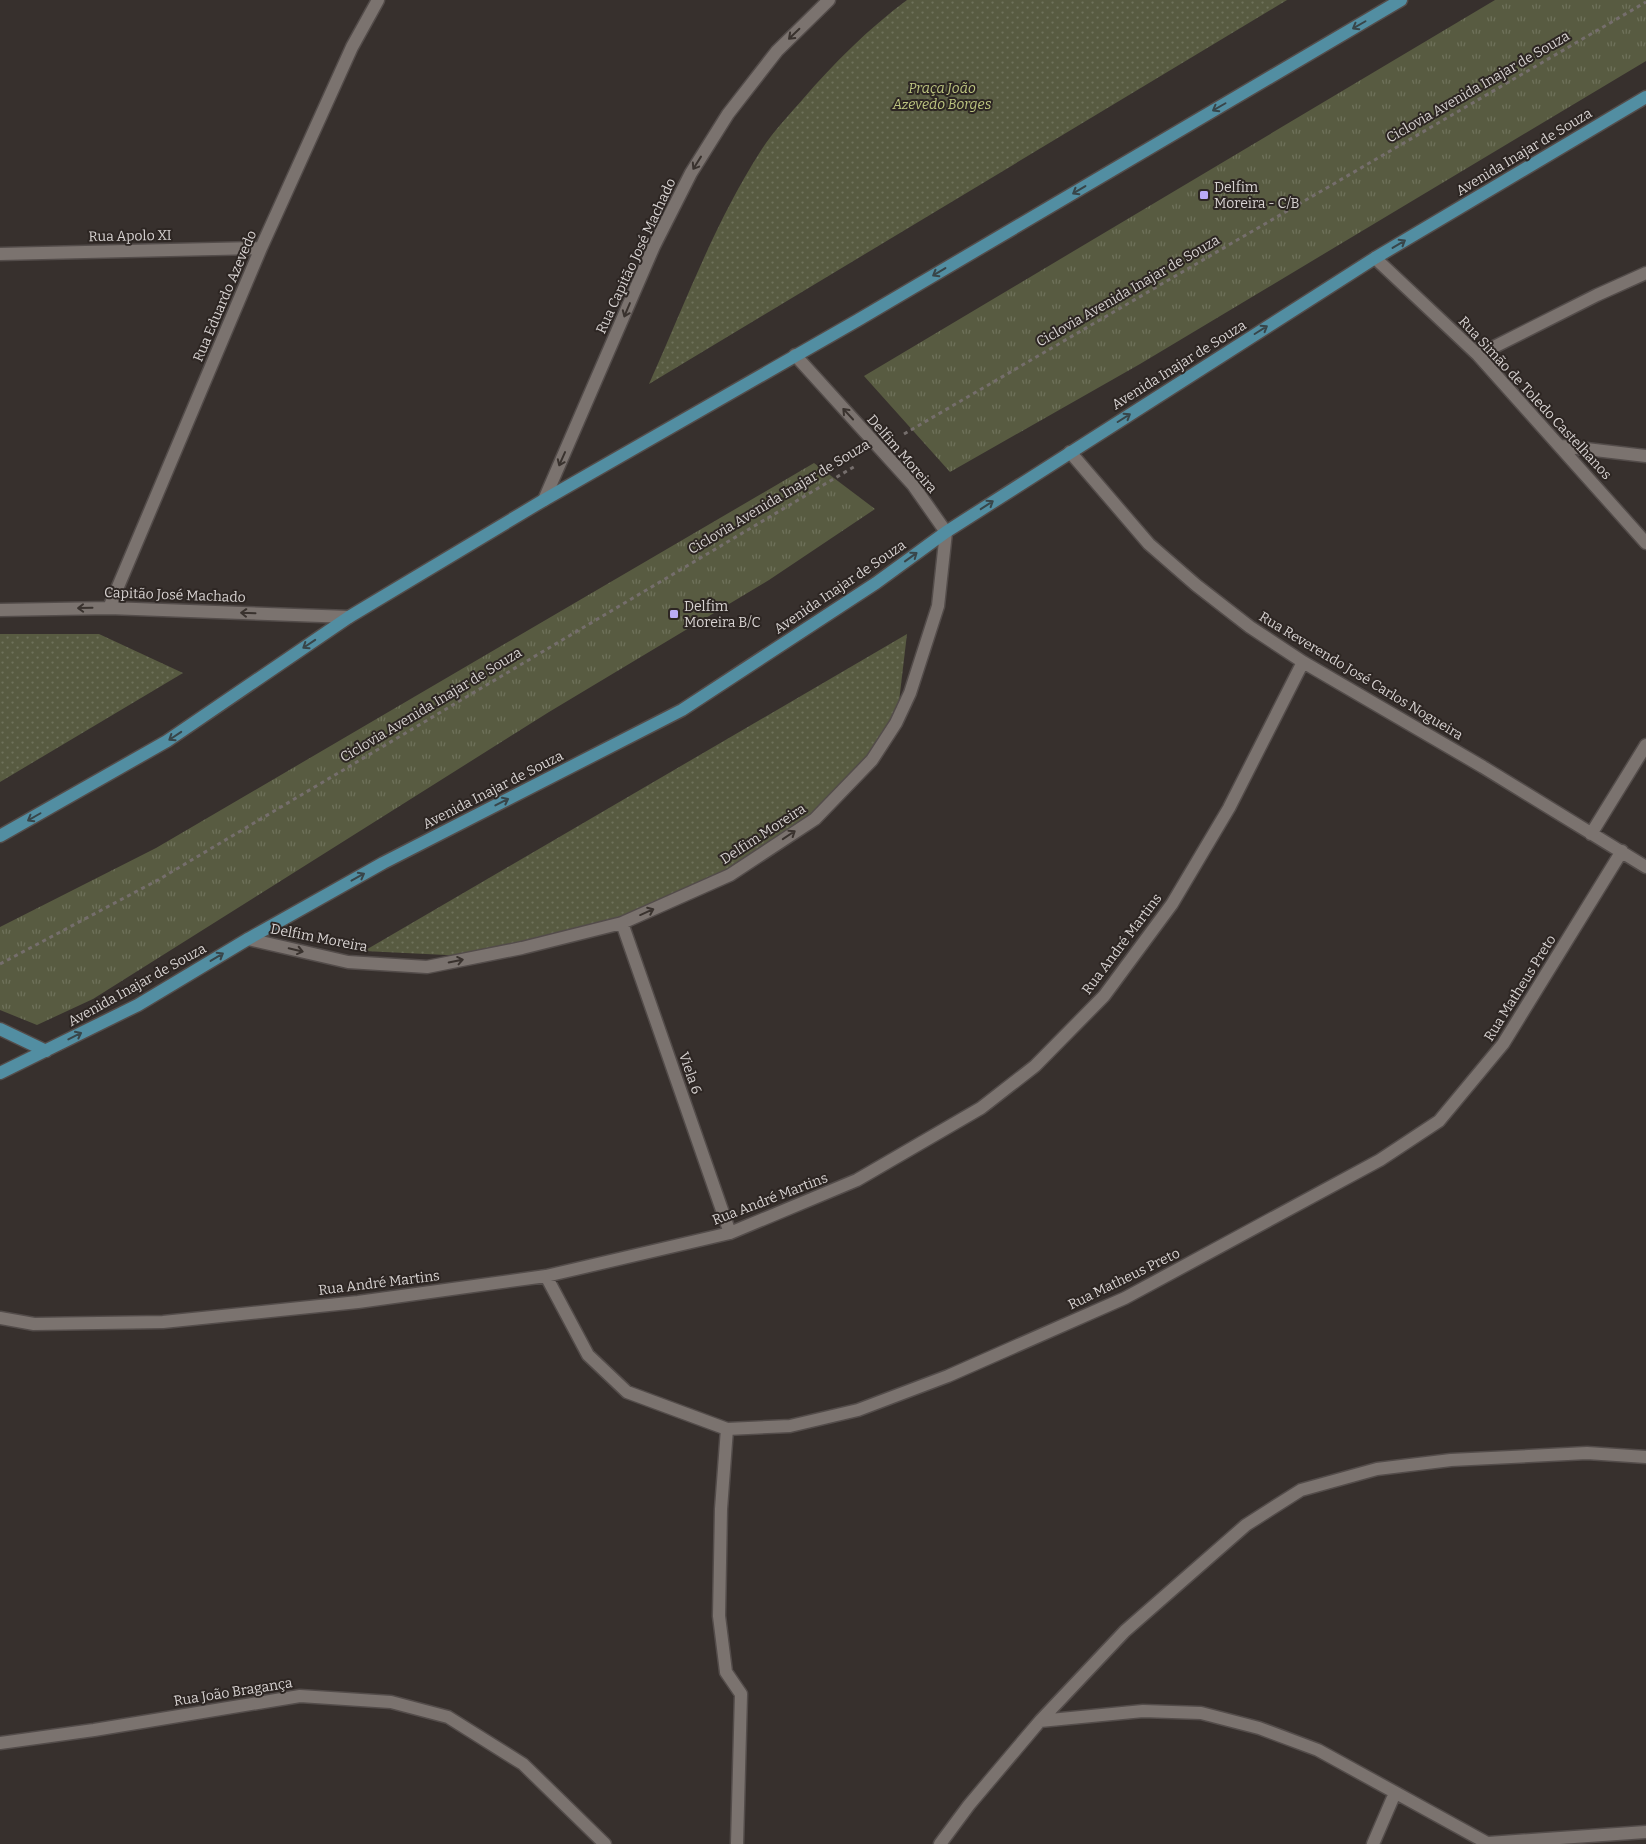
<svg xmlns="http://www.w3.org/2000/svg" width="1646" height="1844" font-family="Bitter,serif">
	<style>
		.grass { fill: url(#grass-tufts) }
		.park { fill: url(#park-dots) }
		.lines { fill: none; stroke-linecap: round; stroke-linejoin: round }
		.minor-casing { stroke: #534c4a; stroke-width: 15 }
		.major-casing { stroke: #534c4a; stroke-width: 15 }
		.path { stroke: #756e6c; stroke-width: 3; stroke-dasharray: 4 4; stroke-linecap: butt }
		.minor { stroke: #7b736f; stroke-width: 12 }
		.major { stroke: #528ea2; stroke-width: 12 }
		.oneway { stroke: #384549 }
		.oneway2 { stroke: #39322e }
		.poi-dot { fill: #baaaf6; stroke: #2d2623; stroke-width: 2 }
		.labels { text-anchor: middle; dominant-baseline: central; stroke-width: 4; stroke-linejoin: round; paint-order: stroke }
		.street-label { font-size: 14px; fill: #d7d2d1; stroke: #2d2623 }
		.park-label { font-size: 14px; font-style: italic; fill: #bdc580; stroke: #2d2623 }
		.poi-label { font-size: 14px; fill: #d7d2d1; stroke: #2d2623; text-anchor: start }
	</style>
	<defs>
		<pattern id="grass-tufts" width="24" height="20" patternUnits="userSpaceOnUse" patternTransform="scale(1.25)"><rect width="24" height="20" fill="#585b41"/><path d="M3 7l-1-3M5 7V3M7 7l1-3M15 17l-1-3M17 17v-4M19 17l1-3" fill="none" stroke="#6f725b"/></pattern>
		<pattern id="park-dots" width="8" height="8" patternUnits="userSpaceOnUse" patternTransform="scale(1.25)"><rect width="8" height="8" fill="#585b41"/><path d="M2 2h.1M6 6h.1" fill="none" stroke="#6f725b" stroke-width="1.8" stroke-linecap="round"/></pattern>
	</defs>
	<rect width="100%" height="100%" fill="#37302d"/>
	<path class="grass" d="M 1495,0 L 1646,0 L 1646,61 L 1140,364 L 950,472 L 864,376 Z
		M 814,463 L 875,509 L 769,580 L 549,712 L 93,999 L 37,1025 L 0,1010 L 0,927 L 156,848 Z"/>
	<path class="park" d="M 907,0 L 1287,0 L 649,384 C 684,306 714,224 760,152 C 772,133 788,116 803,99 C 834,63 868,29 907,0 Z
		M 0,634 L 99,634 L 183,673 L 0,782 Z
		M 907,634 L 898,710 L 856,774 L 795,830 L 704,884 L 595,928 L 508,958 L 364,951 Z"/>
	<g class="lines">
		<g class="minor-casing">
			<path id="minor" d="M 0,254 L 261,248
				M 1375,258 L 1478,355 L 1646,543
				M 1478,355 L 1597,295 L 1646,273
				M 1561,446 L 1646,456
				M 1070,452 L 1149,544 L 1196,585 L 1250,627 L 1303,662 L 1483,767 L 1646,867
				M 544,500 L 654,246 L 691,173 L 728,114 L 777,51 L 829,0
				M 109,608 L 261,248 L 352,47 L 378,0
				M 0,610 L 109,608 L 349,617
				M 1591,834 L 1646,745
				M 622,923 L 730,1233
				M 248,939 L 348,962 L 427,967 L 522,948 L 622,923 L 730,875 L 815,819 L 872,760 L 896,723 L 910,693 L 938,606 L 946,532 L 913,485 L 795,355
				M 546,1276 L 588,1355 L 627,1392 L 727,1429 L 790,1426 L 858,1410 L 948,1376 L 1125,1298 L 1380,1160 L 1439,1121 L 1503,1044 L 1622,851
				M 0,1318 L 34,1324 L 163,1322 L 358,1302 L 546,1276 L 730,1233 L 857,1180 L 981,1108 L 1035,1066 L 1104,996 L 1172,904 L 1229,808 L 1303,662
				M 727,1429 L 721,1509 L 719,1616 L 726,1672 L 741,1694 L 737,1844
				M 1040,1721 L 1143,1711 L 1201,1713 L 1259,1728 L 1318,1750 L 1489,1844
				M 0,1743 L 94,1730 L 300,1696 L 391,1702 L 448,1717 L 523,1764 L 605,1844
				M 1488,1843 L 1646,1832
				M 940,1844 L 969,1805 L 1040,1721 L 1125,1631 L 1246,1525 L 1301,1490 L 1377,1469 L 1451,1460 L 1587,1453 L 1646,1457
				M 1373,1844 L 1395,1793"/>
		</g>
		<g class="major-casing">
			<path id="major" d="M 0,836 L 167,741 L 349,617 L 544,500 L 858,320 L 1401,0
				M 0,1029 L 46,1051
				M 0,1073 L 138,1005 L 248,939 L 383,863 L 682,710 L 876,583 L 946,532 L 1375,258 L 1646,97"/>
		</g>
		<path class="path" d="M 904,434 L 1646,2
			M 0,964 L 158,880 L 857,465"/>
		<use href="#minor" class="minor"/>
		<use href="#major" class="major"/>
	</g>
	<defs><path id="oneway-shaft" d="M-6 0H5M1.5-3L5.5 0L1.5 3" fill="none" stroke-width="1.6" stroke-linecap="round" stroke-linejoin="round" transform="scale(1.25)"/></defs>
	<g class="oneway">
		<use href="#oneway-shaft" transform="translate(1359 25) rotate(150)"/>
		<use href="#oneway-shaft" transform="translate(1219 107) rotate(150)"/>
		<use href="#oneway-shaft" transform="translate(1079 190) rotate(149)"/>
		<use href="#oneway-shaft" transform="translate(1399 244) rotate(-31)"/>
		<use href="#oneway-shaft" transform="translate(939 272) rotate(149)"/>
		<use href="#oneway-shaft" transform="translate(1261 330) rotate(-32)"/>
		<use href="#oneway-shaft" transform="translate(1124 418) rotate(-32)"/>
		<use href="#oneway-shaft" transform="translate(987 505) rotate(-33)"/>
		<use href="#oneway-shaft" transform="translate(911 557) rotate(-36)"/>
		<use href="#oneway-shaft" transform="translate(309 644) rotate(146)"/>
		<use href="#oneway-shaft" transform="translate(175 736) rotate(146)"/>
		<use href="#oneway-shaft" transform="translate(502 802) rotate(-27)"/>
		<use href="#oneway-shaft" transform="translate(34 817) rotate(150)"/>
		<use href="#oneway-shaft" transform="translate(358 877) rotate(-29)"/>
		<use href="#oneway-shaft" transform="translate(217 957) rotate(-31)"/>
		<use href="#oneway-shaft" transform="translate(75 1036) rotate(-27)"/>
	</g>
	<g class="oneway2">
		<use href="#oneway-shaft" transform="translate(794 34) rotate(136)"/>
		<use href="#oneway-shaft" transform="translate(697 163) rotate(122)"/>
		<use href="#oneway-shaft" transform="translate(627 310) rotate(113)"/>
		<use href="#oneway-shaft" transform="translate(848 414) rotate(-133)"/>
		<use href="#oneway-shaft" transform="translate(562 459) rotate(114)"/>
		<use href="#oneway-shaft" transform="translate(85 608) rotate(179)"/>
		<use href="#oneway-shaft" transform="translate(248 613) rotate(-178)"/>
		<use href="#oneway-shaft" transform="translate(789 835) rotate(-34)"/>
		<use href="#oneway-shaft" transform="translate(647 912) rotate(-24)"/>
		<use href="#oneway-shaft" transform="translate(296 950) rotate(13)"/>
		<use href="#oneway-shaft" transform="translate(456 961) rotate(-11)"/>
	</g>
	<g class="poi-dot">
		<rect x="1199" y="190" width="10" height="10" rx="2.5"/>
		<rect x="669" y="609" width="10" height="10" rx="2.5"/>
	</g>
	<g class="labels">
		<g class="street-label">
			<text transform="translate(1478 87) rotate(-30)">Ciclovia Avenida Inajar de Souza</text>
			<text transform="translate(1524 152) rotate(-31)">Avenida Inajar de Souza</text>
			<text transform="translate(130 236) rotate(-1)">Rua Apolo XI</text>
			<text transform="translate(636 256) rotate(-65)">Rua Capitão José Machado</text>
			<text transform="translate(1128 291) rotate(-30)">Ciclovia Avenida Inajar de Souza</text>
			<text transform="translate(225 296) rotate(-67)">Rua Eduardo Azevedo</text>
			<text transform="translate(1179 365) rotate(-32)">Avenida Inajar de Souza</text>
			<text transform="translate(1535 398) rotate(47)">Rua Simão de Toledo Castelhanos</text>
			<text transform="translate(902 454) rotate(49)">Delfim Moreira</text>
			<text transform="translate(779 497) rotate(-31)">Ciclovia Avenida Inajar de Souza</text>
			<text transform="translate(840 587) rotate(-34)">Avenida Inajar de Souza</text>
			<text transform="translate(175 595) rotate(2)">Capitão José Machado</text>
			<text transform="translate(1361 676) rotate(31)">Rua Reverendo José Carlos Nogueira</text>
			<text transform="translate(431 705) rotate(-31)">Ciclovia Avenida Inajar de Souza</text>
			<text transform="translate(493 790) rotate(-27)">Avenida Inajar de Souza</text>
			<text transform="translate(763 834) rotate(-33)">Delfim Moreira</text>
			<text transform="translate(319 938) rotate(11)">Delfim Moreira</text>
			<text transform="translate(1122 944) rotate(-53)">Rua André Martins</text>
			<text transform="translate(137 985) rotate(-29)">Avenida Inajar de Souza</text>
			<text transform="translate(1520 988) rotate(-58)">Rua Matheus Preto</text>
			<text transform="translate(690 1073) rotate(71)">Viela 6</text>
			<text transform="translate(770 1199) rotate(-21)">Rua André Martins</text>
			<text transform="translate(1124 1279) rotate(-26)">Rua Matheus Preto</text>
			<text transform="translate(379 1283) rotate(-7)">Rua André Martins</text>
			<text transform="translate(233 1692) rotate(-9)">Rua João Bragança</text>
		</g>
		<g class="park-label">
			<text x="942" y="88">Praça João<tspan x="942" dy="16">Azevedo Borges</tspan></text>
		</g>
		<g class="poi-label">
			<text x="1214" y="187">Delfim<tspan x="1214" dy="16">Moreira - C/B</tspan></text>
			<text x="684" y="606">Delfim<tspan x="684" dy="16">Moreira B/C</tspan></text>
		</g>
	</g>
</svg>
